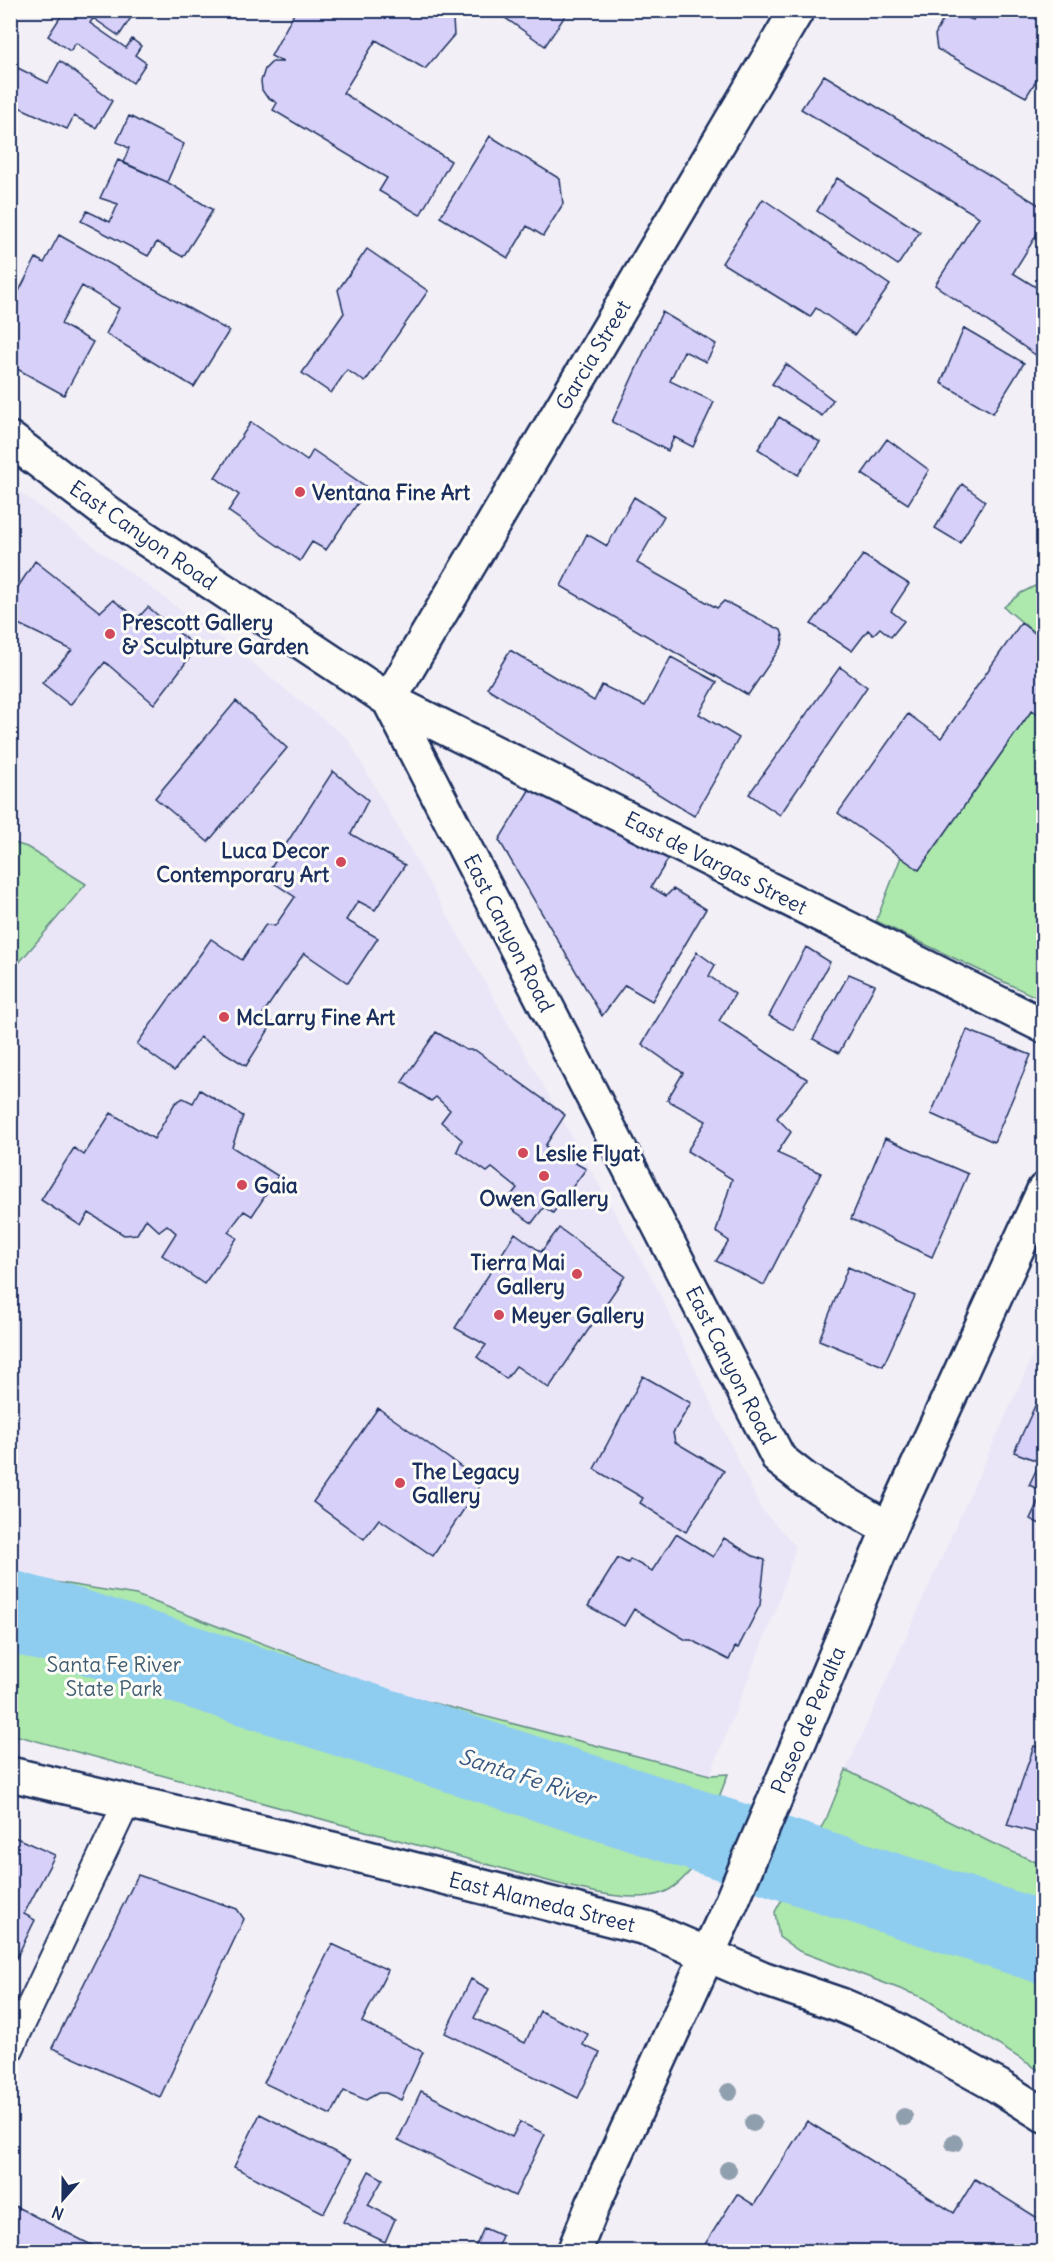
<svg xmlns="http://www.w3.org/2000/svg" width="1054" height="2262" font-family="Delius,sans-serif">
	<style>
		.built { fill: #eae6f7 }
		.green { fill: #ade8ac; stroke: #648c85; stroke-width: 1.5 }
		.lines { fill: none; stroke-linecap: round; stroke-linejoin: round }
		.river { stroke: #8fcdf0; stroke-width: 81 }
		.building { fill: #d7d0f8; stroke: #1b2f5e; stroke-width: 1.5 }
		.lane-casing { stroke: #1b2f5e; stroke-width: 30 }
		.street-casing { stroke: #1b2f5e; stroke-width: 38 }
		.secondary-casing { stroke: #1b2f5e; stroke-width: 38 }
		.lane { stroke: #fdfcf7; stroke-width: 26 }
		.street { stroke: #fdfcf7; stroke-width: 33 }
		.secondary { stroke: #fdfcf7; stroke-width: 33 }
		.tree { fill: #909fae }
		.poi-dot { fill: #d1495b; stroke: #fdfcf7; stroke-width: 2 }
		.labels { text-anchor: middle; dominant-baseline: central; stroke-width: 6; stroke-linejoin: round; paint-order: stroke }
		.street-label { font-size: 21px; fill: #1b2f5e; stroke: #fdfcf7 }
		.poi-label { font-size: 21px; font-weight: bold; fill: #1b2f5e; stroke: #fdfcf7; text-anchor: start }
		.park-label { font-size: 21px; fill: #405d72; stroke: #fdfcf7 }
		.water-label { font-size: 22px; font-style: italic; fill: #385682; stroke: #fdfcf7 }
	</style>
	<rect width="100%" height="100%" fill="#f2eff7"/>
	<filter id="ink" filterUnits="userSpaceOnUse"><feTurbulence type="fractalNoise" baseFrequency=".0167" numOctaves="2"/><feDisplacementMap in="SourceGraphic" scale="12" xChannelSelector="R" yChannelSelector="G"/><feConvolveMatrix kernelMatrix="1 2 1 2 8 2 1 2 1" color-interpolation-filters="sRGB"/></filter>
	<g filter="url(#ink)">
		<path class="built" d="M 10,485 L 232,647 L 348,739 L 655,1284 L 761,1509 L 796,1546 L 777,1606 L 710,1775 L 387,1691 L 136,1595 L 11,1575 Z
			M 1043,1333 L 1043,1865 L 992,1843 L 846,1770 Z"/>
		<path class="green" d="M 1043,582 L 1043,640 L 1004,607 L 1021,593 Z
			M 1032,710 L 1043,718 L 1044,969 L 1038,998 L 876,921 L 901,857 L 919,870 Z
			M 11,842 L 27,847 L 86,884 L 12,971 Z
			M 10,1575 L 136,1595 L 387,1691 L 710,1775 L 728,1774 L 691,1870 C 683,1879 674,1889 662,1893 C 634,1904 584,1890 555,1883 L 11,1734 Z
			M 846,1770 L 992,1843 L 1043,1865 L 1043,2073 L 924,1998 L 799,1951 L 779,1937 L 775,1912 L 827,1817 Z"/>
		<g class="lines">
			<path class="river" d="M 10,1611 L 78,1630 L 1044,1943"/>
		</g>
		<path class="building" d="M 65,10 L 136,10 L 119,36 L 93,18 L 90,23 L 126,48 L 132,39 L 141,46 L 135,55 L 146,63 L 133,83 L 76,43 L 70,51 L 48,36 Z
			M 296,10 L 434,10 L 453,20 L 454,35 L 425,69 L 376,40 L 343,93 L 451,161 L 420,215 L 379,191 L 387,178 L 273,110 L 277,103 L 266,96 L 262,90 L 261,81 L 265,69 L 272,62 L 283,62 L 271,56 Z
			M 494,10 L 569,10 L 545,46 Z
			M 948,10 L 973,20 L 978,10 L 1044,10 L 1044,68 L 1026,97 L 937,49 L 935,35 Z
			M 60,61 L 112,101 L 96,128 L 74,116 L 67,129 L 10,103 L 10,64 L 48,83 Z
			M 824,75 L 1044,208 L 1044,223 L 1013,273 L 1044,292 L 1044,352 L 1040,358 L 935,285 L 979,217 L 801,109 Z
			M 129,116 L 184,144 L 167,182 L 123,163 L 129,148 L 117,142 Z
			M 490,136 L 560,179 L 563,204 L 543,236 L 527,226 L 508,258 L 440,217 Z
			M 118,160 L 167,182 L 213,210 L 183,257 L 157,242 L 148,256 L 81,221 L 87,211 L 110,222 L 118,204 L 100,198 Z
			M 837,178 L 920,232 L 898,265 L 817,211 Z
			M 763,199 L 890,285 L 855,335 L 816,308 L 810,317 L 722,263 Z
			M 59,235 L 229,331 L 194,387 L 106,334 L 119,308 L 82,286 L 61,324 L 93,342 L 64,395 L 10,365 L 10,294 L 16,297 L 36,258 L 44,263 Z
			M 367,249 L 428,291 L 365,382 L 347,370 L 331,393 L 302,373 L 344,313 L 338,290 Z
			M 662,312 L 716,344 L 706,362 L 684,351 L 670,381 L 714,402 L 693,447 L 674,437 L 668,451 L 612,422 Z
			M 964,328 L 1024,363 L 993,413 L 941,383 Z
			M 786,364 L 833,400 L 822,416 L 772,384 Z
			M 779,417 L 820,442 L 798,475 L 758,449 Z
			M 251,422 L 307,461 L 313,450 L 368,488 L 326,550 L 312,542 L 300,561 L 228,511 L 239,495 L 215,477 Z
			M 887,439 L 929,470 L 908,504 L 862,474 Z
			M 962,484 L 985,501 L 960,543 L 935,528 Z
			M 634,497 L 664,516 L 637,563 L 717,608 L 724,601 L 781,630 L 783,636 L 782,645 L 748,695 L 561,586 L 587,534 L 607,546 Z
			M 863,555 L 909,584 L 891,611 L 904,621 L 891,637 L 880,628 L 873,635 L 868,630 L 852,651 L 811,624 Z
			M 35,561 L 100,612 L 113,600 L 138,618 L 148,607 L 197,648 L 154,704 L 105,662 L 70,705 L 42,683 L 72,650 L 10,620 L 10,599 Z
			M 1021,623 L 1044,640 L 1044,718 L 1032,710 L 919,870 L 838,813 L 908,714 L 941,738 Z
			M 510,650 L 594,701 L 602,685 L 645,706 L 671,657 L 717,682 L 699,714 L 739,738 L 694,816 L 487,688 Z
			M 840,667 L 867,687 L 780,815 L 749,794 Z
			M 236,701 L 287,748 L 208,842 L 155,798 Z
			M 333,771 L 368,800 L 351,834 L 405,865 L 375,910 L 358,901 L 346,920 L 378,938 L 348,983 L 304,953 L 262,1015 L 273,1023 L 246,1066 L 200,1037 L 174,1071 L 137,1044 L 211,939 L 242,960 L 266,924 L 275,926 L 295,897 L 265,877 Z
			M 537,777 L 669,858 L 651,887 L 666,896 L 673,889 L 706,909 L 652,1001 L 625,985 L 602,1016 L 499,840 Z
			M 806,947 L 830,962 L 793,1030 L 769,1016 Z
			M 697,952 L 715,965 L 709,976 L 735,994 L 719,1021 L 807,1079 L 777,1118 L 791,1132 L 777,1153 L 821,1173 L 764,1285 L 716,1261 L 729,1241 L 716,1232 L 732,1179 L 687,1151 L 706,1121 L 667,1100 L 683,1073 L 642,1044 Z
			M 849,974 L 875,985 L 839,1053 L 813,1039 Z
			M 967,1030 L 1031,1055 L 994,1142 L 931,1114 Z
			M 436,1032 L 466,1050 L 475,1050 L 565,1115 L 545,1146 L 586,1169 L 553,1213 L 544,1207 L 532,1223 L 504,1204 L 517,1188 L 492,1168 L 487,1172 L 457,1151 L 462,1140 L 441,1122 L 450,1110 L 436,1097 L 431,1101 L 402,1082 Z
			M 200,1090 L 243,1116 L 232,1147 L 278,1176 L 252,1216 L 244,1211 L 228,1232 L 237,1238 L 204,1284 L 162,1255 L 176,1233 L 167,1225 L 159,1231 L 146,1219 L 137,1234 L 124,1235 L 89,1213 L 81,1226 L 41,1200 L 74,1148 L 84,1155 L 111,1113 L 154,1139 L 175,1103 L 183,1098 L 193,1103 Z
			M 885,1138 L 968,1174 L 932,1257 L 851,1219 Z
			M 559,1228 L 625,1276 L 549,1388 L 516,1366 L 506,1379 L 477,1357 L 486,1345 L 455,1328 L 515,1233 L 541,1252 Z
			M 848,1267 L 915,1296 L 883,1366 L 819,1340 Z
			M 643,1376 L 691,1403 L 673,1433 L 675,1442 L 724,1471 L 686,1532 L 640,1503 L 643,1498 L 594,1469 Z
			M 1044,1386 L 1044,1526 L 1030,1519 L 1043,1491 L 1029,1485 L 1040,1462 L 1014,1452 Z
			M 378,1408 L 482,1482 L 433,1556 L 379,1519 L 364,1539 L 313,1502 Z
			M 676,1534 L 713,1557 L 724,1538 L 753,1556 L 765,1560 L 760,1605 L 738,1648 L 735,1647 L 729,1660 L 691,1640 L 686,1640 L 634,1609 L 624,1626 L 588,1606 L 618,1558 L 628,1563 L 630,1559 L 652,1571 Z
			M 1034,1746 L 1044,1749 L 1044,1835 L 1007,1825 Z
			M 12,1836 L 55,1855 L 24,1914 L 35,1920 L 10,1971 L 10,1839 Z
			M 138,1875 L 237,1909 L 244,1919 L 160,2097 L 52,2048 Z
			M 332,1944 L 388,1970 L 362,2022 L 423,2052 L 401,2100 L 386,2093 L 378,2093 L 366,2100 L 344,2091 L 331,2115 L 264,2083 Z
			M 471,1979 L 489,1989 L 474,2018 L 525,2043 L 540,2011 L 588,2034 L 583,2045 L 600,2053 L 578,2098 L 445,2033 Z
			M 421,2091 L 512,2137 L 520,2122 L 545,2134 L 515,2196 L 398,2140 Z
			M 260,2114 L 351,2160 L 324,2213 L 234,2167 Z
			M 807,2121 L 954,2213 L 975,2179 L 1044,2222 L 1044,2252 L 700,2252 L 737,2194 L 754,2205 Z
			M 369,2171 L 383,2179 L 368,2205 L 395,2219 L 385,2242 L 343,2222 Z
			M 11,2204 L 105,2252 L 10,2252 Z
			M 484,2228 L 502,2236 L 495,2252 L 473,2252 Z"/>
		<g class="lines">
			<g class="lane-casing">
				<path id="lane" d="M 10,2049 L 127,1802"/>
			</g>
			<g class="street-casing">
				<path id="street" d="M 10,439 L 110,515 L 389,700 L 1044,1026
					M 389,700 L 779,1459 L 806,1480 L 889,1529
					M 389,700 L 797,10"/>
			</g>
			<g class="secondary-casing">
				<path id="secondary" d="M 10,1774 L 337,1850 L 646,1928 L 762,1978 L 841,2005 L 888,2025 L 998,2086 L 1044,2115
					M 574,2252 L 593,2205 L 731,1903 L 889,1529 L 1044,1190"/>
			</g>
			<use href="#lane" class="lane"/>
			<use href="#street" class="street"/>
			<use href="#secondary" class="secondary"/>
		</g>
		<g class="tree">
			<circle cx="729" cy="2092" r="9"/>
			<circle cx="904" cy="2117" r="9"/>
			<circle cx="753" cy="2123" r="9"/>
			<circle cx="954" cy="2143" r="9"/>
			<circle cx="728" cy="2170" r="9"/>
		</g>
	</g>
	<g class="poi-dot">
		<circle cx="300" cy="492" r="6"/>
		<circle cx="110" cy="634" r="6"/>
		<circle cx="341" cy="862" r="6"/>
		<circle cx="224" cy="1017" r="6"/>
		<circle cx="523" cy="1153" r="6"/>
		<circle cx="544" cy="1176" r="6"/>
		<circle cx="242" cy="1185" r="6"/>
		<circle cx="577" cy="1274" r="6"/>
		<circle cx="499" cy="1315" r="6"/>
		<circle cx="400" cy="1483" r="6"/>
	</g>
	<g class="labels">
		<g class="street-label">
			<text transform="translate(593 355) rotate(-59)">Garcia Street</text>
			<text transform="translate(143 535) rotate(35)">East Canyon Road</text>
			<text transform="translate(716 863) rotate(27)">East de Vargas Street</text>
			<text transform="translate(509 933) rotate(63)">East Canyon Road</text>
			<text transform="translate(731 1365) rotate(63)">East Canyon Road</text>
			<text transform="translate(808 1720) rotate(-67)">Paseo de Peralta</text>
			<text transform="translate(542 1902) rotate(14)">East Alameda Street</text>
		</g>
		<g class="poi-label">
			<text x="312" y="492">Ventana Fine Art</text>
			<text x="122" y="622">Prescott Gallery<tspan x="122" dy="24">&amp; Sculpture Garden</tspan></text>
			<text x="329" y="850" text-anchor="end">Luca Decor<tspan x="329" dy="24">Contemporary Art</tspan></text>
			<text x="236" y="1017">McLarry Fine Art</text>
			<text x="535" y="1153">Leslie Flyat</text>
			<text x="254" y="1185">Gaia</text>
			<text x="544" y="1198" text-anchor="middle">Owen Gallery</text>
			<text x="565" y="1262" text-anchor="end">Tierra Mai<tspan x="565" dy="24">Gallery</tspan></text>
			<text x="511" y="1315">Meyer Gallery</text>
			<text x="412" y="1471">The Legacy<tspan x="412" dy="24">Gallery</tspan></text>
		</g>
		<g class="park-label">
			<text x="114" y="1664">Santa Fe River<tspan x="114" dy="24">State Park</tspan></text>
		</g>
		<g class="water-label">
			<text transform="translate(527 1777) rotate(18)">Santa Fe River</text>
		</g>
	</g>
	<rect width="1054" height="2262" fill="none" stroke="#fdfcf7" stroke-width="36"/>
	<rect x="18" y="18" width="1018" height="2226" fill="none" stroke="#1b2f5e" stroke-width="2" filter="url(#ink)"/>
	<g transform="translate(63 2199) rotate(201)" stroke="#fdfcf7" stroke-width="4.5" paint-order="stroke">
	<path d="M0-4.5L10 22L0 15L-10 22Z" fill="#1b2f5e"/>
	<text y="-9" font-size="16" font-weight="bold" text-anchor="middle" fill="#1b2f5e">N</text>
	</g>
</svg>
